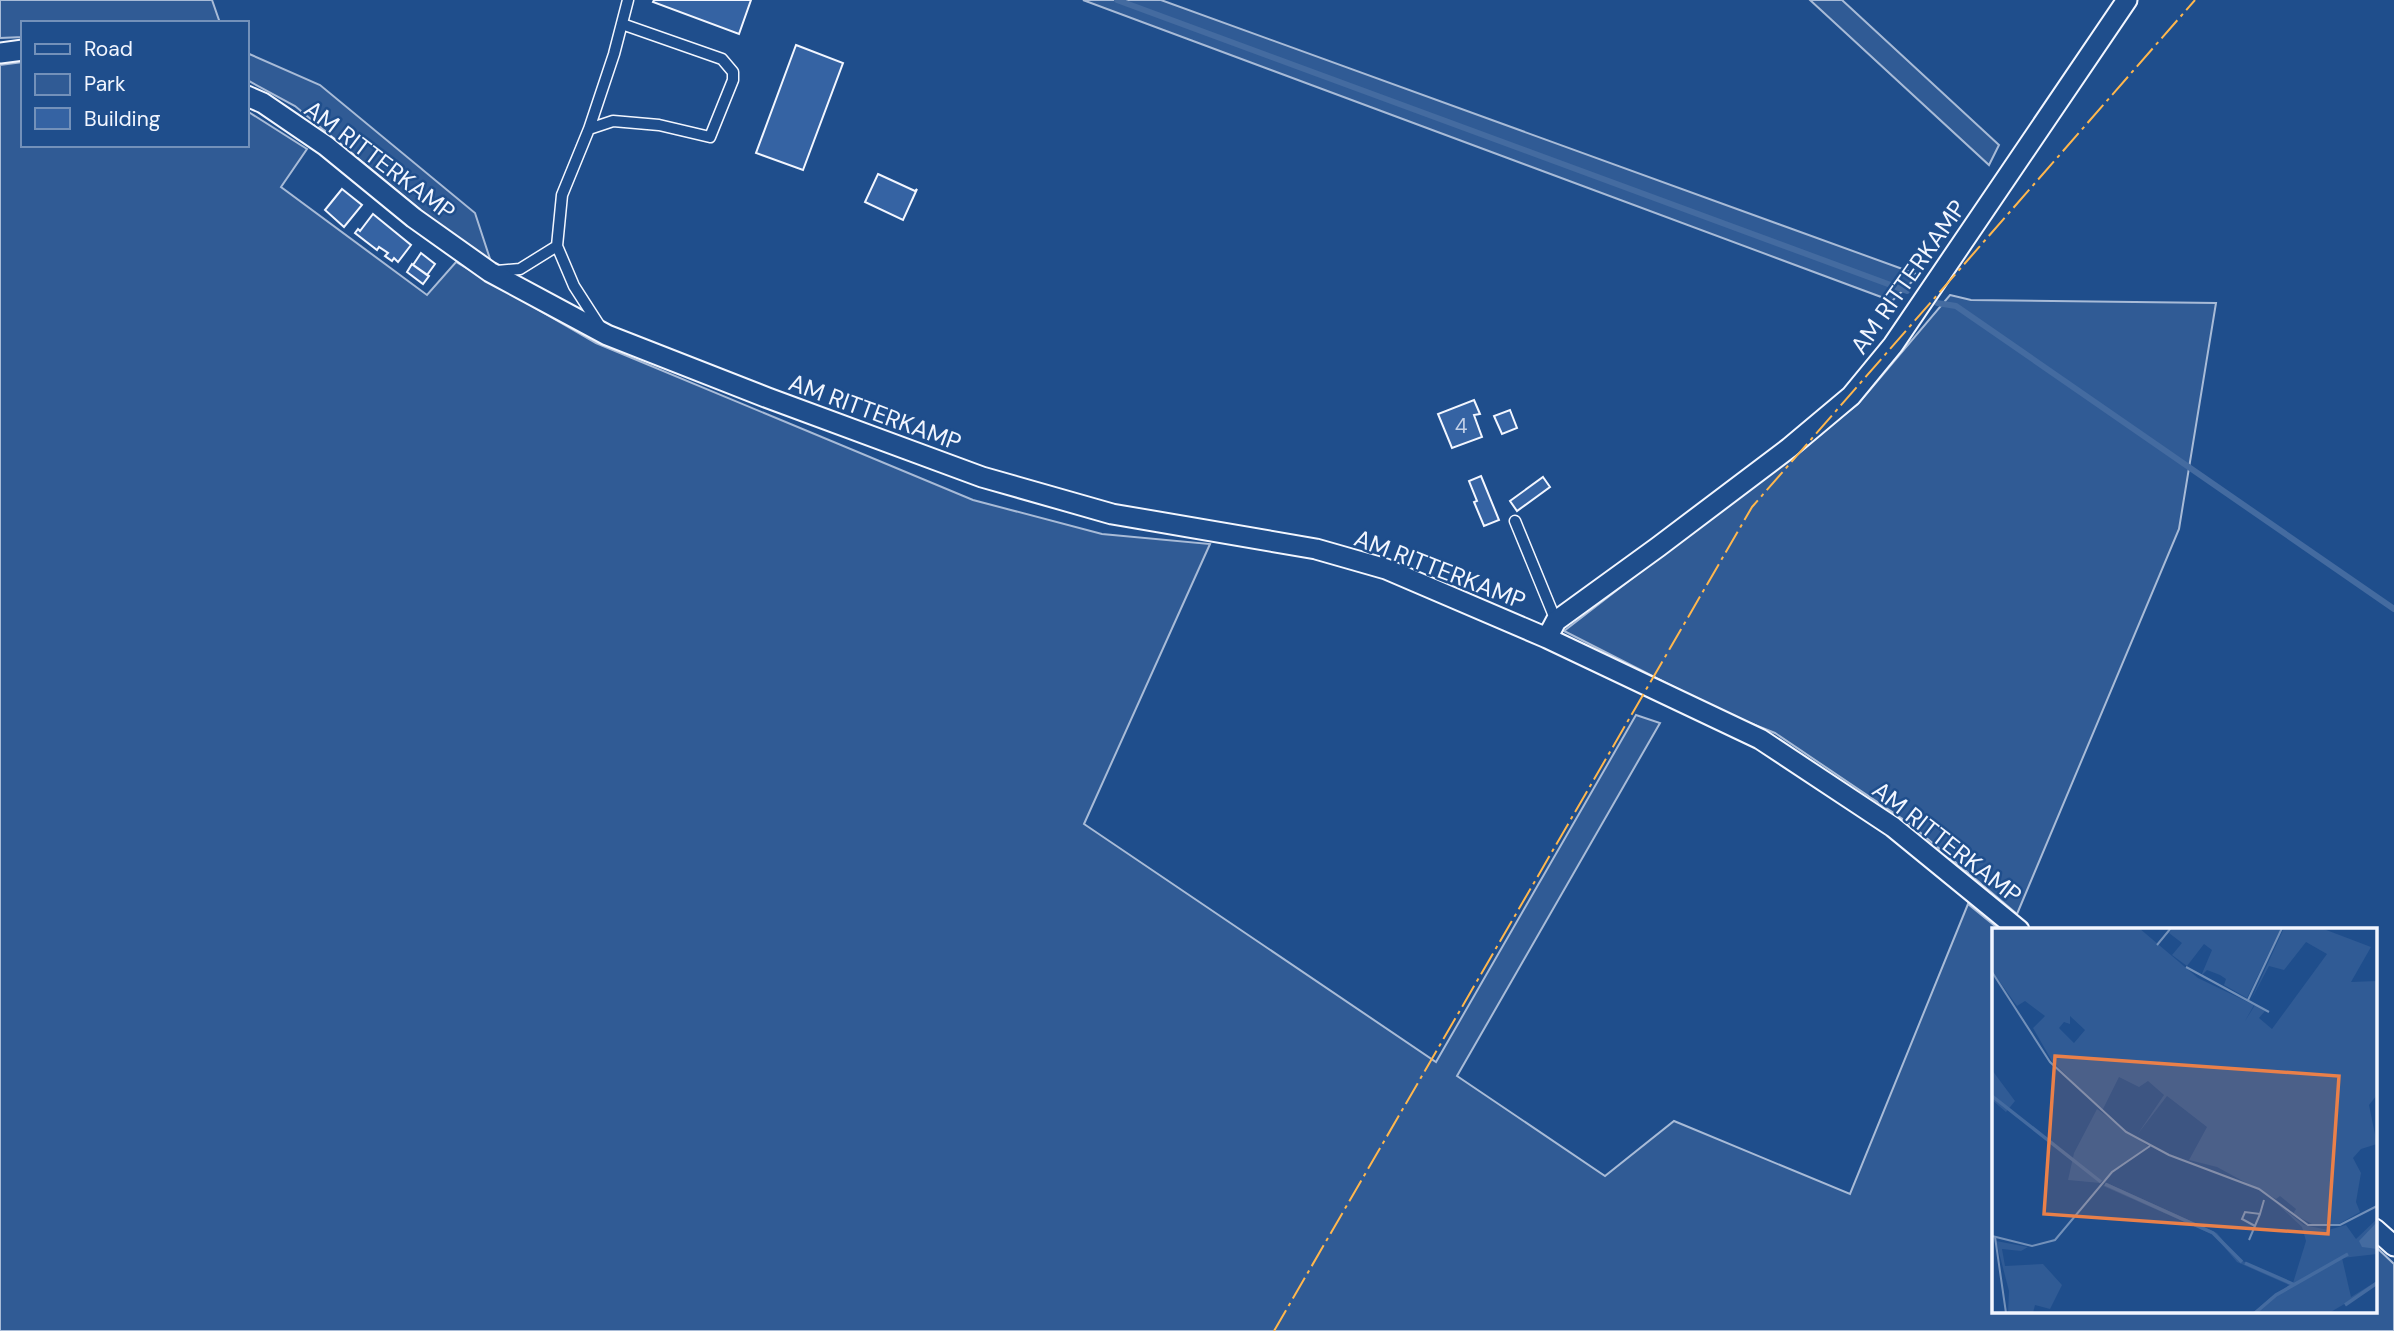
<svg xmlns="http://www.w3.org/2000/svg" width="2394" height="1331" font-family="'DM Sans',sans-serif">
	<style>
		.green { fill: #305b95; stroke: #a8bbd7; stroke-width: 2 }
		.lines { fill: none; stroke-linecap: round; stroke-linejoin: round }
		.stream { stroke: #446ba0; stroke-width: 6 }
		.building { fill: #3563a3; stroke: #f2f6ff; stroke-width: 2 }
		.lane-casing { stroke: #f2f6ff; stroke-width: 13 }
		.street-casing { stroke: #f2f6ff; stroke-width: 23 }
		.lane { stroke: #1f4e8c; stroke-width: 10 }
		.street { stroke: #1f4e8c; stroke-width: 19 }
		.power { stroke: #ffb74d; stroke-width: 2; stroke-dasharray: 24 5 3.5 5; stroke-linecap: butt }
		.labels { text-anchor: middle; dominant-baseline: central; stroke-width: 5; stroke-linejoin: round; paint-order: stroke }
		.number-label { font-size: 21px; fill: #c3d1e8 }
		.street-label { font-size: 24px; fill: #f2f6ff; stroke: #1f4e8c }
		.inset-river { fill: none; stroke: #446ba0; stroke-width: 3.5 }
		.inset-road { fill: none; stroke: #7391ba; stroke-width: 2 }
		.view { fill: #ea8049; fill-opacity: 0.15; stroke: #ea8049; stroke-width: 3.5 }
		.inset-edge { fill: none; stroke: #f2f6ff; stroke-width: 3.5 }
	</style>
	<rect width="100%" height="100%" fill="#1f4e8c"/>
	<path class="green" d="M 0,0 L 212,0 L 220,23 L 23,23 L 23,37 L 0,38 Z
		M 1083,0 L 1161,0 L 1919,275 L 1892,301 Z
		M 1810,0 L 1842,0 L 1999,145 L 1989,165 Z
		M 247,53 L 320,85 L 475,213 L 492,265 L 454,238 L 295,106 L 247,80 Z
		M 23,62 L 23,145 L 247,145 L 247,111 L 307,149 L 281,187 L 427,295 L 456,262 L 596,343 L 973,500 L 1102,534 L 1210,544 L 1084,824 L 1436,1062 L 1636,715 L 1660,723 L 1457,1076 L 1605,1176 L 1674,1121 L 1850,1194 L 1968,904 L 2000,930 L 1993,930 L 1993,1312 L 2375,1312 L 2375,1246 L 2394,1264 L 2394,1331 L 0,1331 L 0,65 Z
		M 1950,295 L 1971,300 L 2216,303 L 2179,529 L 2017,914 L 1910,824 L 1775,733 L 1725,713 L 1564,631 L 1858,404 Z"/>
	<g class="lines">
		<path class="stream" d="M 1117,0 L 1907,291
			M 1937,303 L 1956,306 L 2394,609"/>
	</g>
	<path class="building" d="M 654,0 L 751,0 L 739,34 L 653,2 Z
		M 796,45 L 843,63 L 803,170 L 756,153 Z
		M 878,174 L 915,191 L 917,189 L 903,220 L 865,202 Z
		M 342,189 L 362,205 L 344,227 L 325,210 Z
		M 373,214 L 411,245 L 398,262 L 394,258 L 392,261 L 385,256 L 388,253 L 379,247 L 377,250 L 355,233 L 358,229 L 360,231 Z
		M 421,253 L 435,264 L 427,275 L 413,265 Z
		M 412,264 L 429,276 L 423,284 L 407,272 Z
		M 1474,400 L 1480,414 L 1474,415 L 1482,437 L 1452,448 L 1438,414 Z
		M 1510,410 L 1517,428 L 1502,434 L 1494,416 Z
		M 1481,476 L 1499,520 L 1484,526 L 1474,502 L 1477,501 L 1469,481 Z
		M 1543,477 L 1550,487 L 1517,511 L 1510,501 Z"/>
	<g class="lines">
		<g class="lane-casing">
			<path id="lane" d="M 589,129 L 614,54 L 628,0
				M 557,246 L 562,195 L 589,129 L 613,121 L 659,125 L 710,137 L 733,80 L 733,72 L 722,59 L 622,24
				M 497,271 L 520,269 L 557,246 L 574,286 L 601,328
				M 1515,521 L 1556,621"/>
		</g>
		<g class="street-casing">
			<path id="street" d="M 0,53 L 23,50
				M 247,96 L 263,103 L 326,146 L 414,218 L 490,272 L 607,335 L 768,398 L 982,477 L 1112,514 L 1316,549 L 1386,569 L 1547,638 L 1760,739 L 1893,827 L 2019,930
				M 1547,638 L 1556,621 L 1658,547 L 1789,448 L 1851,396 L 1893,345 L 2127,0
				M 2375,1229 L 2394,1246"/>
		</g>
		<use href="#lane" class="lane"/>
		<use href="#street" class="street"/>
		<path class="power" d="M 1274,1331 L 1752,507 L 2195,0"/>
	</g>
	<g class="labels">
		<g class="number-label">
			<text x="1461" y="426">4</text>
		</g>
		<g class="street-label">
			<text transform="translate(380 160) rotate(37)">AM RITTERKAMP</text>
			<text transform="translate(1908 277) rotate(-55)">AM RITTERKAMP</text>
			<text transform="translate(875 412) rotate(20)">AM RITTERKAMP</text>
			<text transform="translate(1440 569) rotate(21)">AM RITTERKAMP</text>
			<text transform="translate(1947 842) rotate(38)">AM RITTERKAMP</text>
		</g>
	</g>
	<g transform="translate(1992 928)">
		<rect width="385" height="385" fill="#1f4e8c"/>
		<path d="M 0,0 L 147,0 L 206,50 L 262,77 L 253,93 L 263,77 L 273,83 L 267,90 L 280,101 L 335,26 L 314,14 L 292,42 L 277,38 L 259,72 L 292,0 L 329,0 L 379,19 L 359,54 L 385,53 L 385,167 L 377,177 L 385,216 L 369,221 L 361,230 L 369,245 L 364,274 L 368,284 L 345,297 L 322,297 L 301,286 L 304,281 L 288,268 L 284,271 L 225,239 L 197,232 L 215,199 L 175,168 L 145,207 L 172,167 L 156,153 L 147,159 L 127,149 L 110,183 L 60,133 L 41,100 L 53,88 L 33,73 L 25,78 L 0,43 ZM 78,88 L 93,102 L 82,115 L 67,100 L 72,94 L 78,96 ZM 181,0 L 289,0 L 255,70 L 232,57 L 234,51 L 228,47 L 215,42 L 209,48 L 220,22 L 212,16 L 195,38 L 180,27 L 190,15 L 177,5 ZM 0,142 L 23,173 L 14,184 L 0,172 ZM 105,181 L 156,218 L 108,255 L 76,252 L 82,225 ZM 115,255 L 225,305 L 246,331 L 301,355 L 314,313 L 310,299 L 280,271 L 312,297 L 336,302 L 354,297 L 364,311 L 385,291 L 385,326 L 350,330 L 359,369 L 385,353 L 385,357 L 337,385 L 260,385 L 297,357 L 245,334 L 222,307 L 111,258 ZM 4,313 L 36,319 L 29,323 L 10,321 L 13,338 L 51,336 L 70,357 L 58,381 L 43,377 L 41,385 L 16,385 L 17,363 Z" fill="#305b95" fill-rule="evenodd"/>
		<path d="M 385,294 L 385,321 L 370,319 L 367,313 Z" fill="#446ba0"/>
		<path class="inset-river" d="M 0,168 L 109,254M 113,256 L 221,305 L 250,334M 253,335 L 303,357M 353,377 L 385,355M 263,385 L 284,367 L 356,326"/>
		<path class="inset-road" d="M 165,17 L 179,0M 194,39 L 277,84M 0,44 L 58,134 L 134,204 L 177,227 L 267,261 L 316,297 L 348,297 L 385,278M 256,72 L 290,0M 263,298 L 250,291 L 253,284 L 268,286 L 272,272M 0,308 L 40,318 L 63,312 L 120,244 L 158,218M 3,309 L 14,385M 257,312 L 268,286"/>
		<path class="view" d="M 63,128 L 347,148 L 336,306 L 52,286 Z"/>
		<rect width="385" height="385" class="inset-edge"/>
	</g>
	<rect x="21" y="21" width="228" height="126" fill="#1f4e8c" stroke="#7391ba" stroke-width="2"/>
	<rect x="35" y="44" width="35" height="10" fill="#1f4e8c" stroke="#7391ba" stroke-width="2"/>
	<text x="84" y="56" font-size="21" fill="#f2f6ff">Road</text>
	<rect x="35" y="74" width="35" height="21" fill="#305b95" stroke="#7391ba" stroke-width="2"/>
	<text x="84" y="91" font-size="21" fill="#f2f6ff">Park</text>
	<rect x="35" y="108" width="35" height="21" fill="#3563a3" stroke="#7391ba" stroke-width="2"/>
	<text x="84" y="126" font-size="21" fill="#f2f6ff">Building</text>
</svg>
